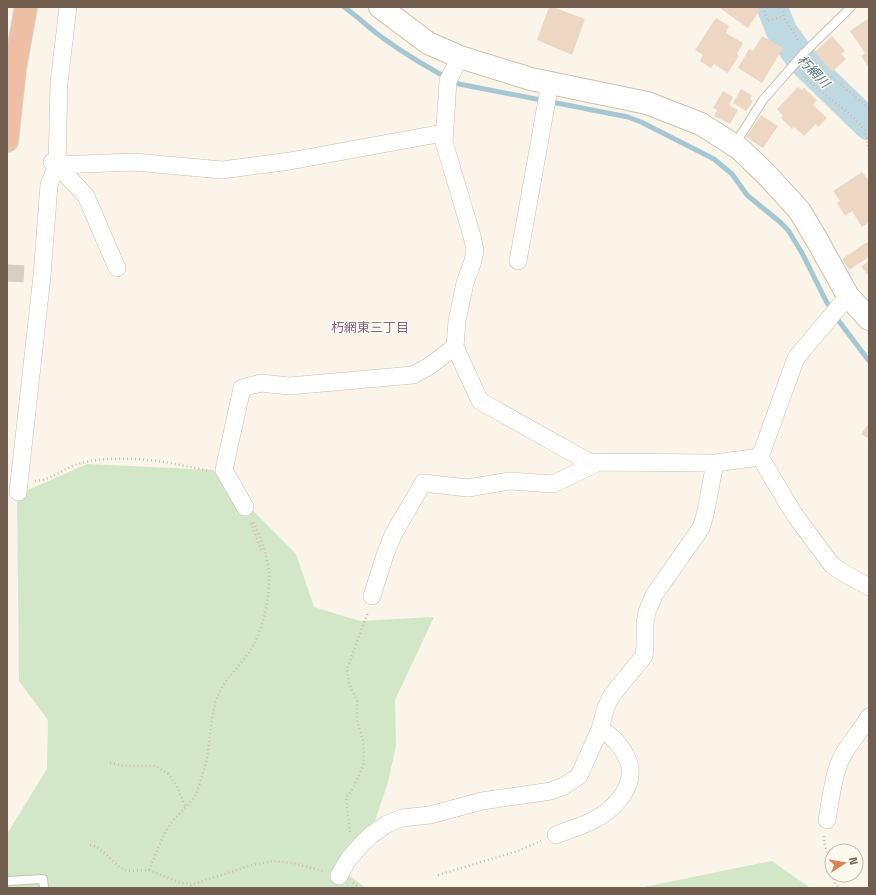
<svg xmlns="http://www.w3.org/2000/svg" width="876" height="895" font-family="'Titillium Web','Noto Sans JP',sans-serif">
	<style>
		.green { fill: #d1e7c7 }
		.water { fill: #bed9e2; stroke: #a5c7d3 }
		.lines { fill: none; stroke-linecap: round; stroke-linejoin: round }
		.stream { stroke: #a5c7d3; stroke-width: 5 }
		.river { stroke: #bed9e2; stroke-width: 31 }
		.building { fill: #edd7c2 }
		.street-tunnel { stroke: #d8cfc2; stroke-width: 17; stroke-dasharray: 17 8; stroke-linecap: butt }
		.lane-casing { stroke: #cbbeaf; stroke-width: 10 }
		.street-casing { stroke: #cbbeaf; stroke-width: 18 }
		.secondary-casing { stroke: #cdbfad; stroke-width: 24 }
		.highway-casing { stroke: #d8d2cd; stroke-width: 24 }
		.path { stroke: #d2bba5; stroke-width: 2.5; stroke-dasharray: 1 3; stroke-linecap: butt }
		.lane { stroke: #fff; stroke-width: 8 }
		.street { stroke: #fff; stroke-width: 17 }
		.secondary { stroke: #fff; stroke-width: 22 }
		.highway { stroke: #eebfa5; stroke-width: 22 }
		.labels { text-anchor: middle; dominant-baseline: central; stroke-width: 3; stroke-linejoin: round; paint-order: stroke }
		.water-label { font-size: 13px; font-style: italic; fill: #4d798a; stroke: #fdf9ee }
		.neighbourhood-label { font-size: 13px; fill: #84668d; stroke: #fdf9ee }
	</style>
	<rect width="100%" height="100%" fill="#faf5e8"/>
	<path class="green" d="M 87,464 L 213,470 L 296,554 L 314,607 L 360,621 L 434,617 L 395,700 L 396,746 L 388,782 L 375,821 L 343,854 L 350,876 L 366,888 L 7,888 L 8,832 L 47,769 L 48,720 L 19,681 L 17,495 Z
		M 772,861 L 810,888 L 639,888 Z"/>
	<path class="water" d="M 806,56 L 822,73 L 864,106 L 869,112 L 869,137 C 860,112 833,100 814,84 C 808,78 803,71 797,65 Z"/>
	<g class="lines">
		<path class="stream" d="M 344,7 C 357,16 368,27 380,36 C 405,54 431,70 459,84 L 628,117 L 641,122 L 714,159 L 732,174 L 747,195 L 780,222 L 788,230 L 802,253 L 826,301 L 838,320 L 869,361"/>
		<path class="river" d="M 772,7 L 782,32 L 802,60 L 869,125"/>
	</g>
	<path class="building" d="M 549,7 L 553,7 L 585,19 L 572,55 L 537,40 Z
		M 722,7 L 755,7 L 760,10 L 748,28 L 721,9 Z
		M 716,18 L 729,26 L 726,33 L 743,43 L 737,54 L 739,56 L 728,73 L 714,64 L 711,68 L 700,61 L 703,55 L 695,50 Z
		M 869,18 L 869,68 L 861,56 L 865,53 L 850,31 Z
		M 762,36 L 783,48 L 762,83 L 738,68 L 749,49 L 753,51 Z
		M 832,36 L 845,51 L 841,54 L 846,59 L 832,72 L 815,52 Z
		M 798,87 L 802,90 L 804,88 L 817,100 L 813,105 L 827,118 L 818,127 L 816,124 L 804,136 L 794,127 L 792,129 L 781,118 L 783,116 L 777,109 Z
		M 741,89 L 752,95 L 750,99 L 753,101 L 746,111 L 733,103 Z
		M 723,91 L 733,97 L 729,105 L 738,110 L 730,124 L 714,116 L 717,110 L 713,108 Z
		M 761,115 L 778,126 L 763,148 L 746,137 Z
		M 862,172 L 869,181 L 869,222 L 862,227 L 852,211 L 845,216 L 837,203 L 840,201 L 833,191 Z
		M 867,242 L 869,245 L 869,257 L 849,270 L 842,259 Z
		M 869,260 L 869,276 L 861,267 Z
		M 869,423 L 869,439 L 861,434 Z"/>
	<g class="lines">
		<path class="street-tunnel" d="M 7,273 L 30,274"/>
		<g class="lane-casing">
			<path id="lane" d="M 735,144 L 763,100 L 804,53 L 851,7
				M 7,881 L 43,879 L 44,888"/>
		</g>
		<g class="street-casing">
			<path id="street" d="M 460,57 L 448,81 L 444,142 L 472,236 L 475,250 L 473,261 L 465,283 L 457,321 L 455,347 L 480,401 L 589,462 L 715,463 L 760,457
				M 52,162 L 57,165 L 86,196 L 117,268
				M 57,165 L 134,162 L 222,170 L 290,161 L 443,133
				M 518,261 L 550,83
				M 848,296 L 796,358 L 760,457 L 794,514 L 832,565 L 842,572 L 869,587
				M 18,492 L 42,276 L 49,185 L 57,165 L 59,83 L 68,7
				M 245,507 L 224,470 L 242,388 L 261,383 L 289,386 L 413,375 L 428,367 L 455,347
				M 372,596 L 385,555 L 393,535 L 423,483 L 468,488 L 510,481 L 553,484 L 599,462
				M 827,820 C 830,804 833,776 840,761 C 847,745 860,732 869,717
				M 556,835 C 568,830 582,826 594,820 C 615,809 639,784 627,758 C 621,746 612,735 600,729
				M 339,876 L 348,860 L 359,847 L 371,835 L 387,824 L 402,818 L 430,815 L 482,801 L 551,791 L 564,786 L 579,776 L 600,729 L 606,707 L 612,695 L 644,656 L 645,647 L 645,623 L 647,612 L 654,595 L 701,528 L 705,515 L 715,463"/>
		</g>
		<g class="secondary-casing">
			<path id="secondary" d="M 380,7 L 428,43 L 460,57 L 531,79 L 647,103 L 701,124 L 740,149 L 766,174 L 799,210 L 817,240 L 848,296 L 869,319"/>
		</g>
		<g class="highway-casing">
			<path id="highway" d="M 7,141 L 15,68 L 26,7"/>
		</g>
		<path class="path" d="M 763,7 L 767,21 L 784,16
			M 782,7 L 785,20 L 800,42
			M 814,60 L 825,72 L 869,108
			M 802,74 L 812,84 L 853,117 L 865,130 L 869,152
			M 35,481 C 52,480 65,467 81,463 C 120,453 170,462 209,471
			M 251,523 L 261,550
			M 110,763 L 124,766 L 156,766 L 168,774 L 176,784 L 185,806
			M 350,832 L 346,798 L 352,790 L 363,766 L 364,754 L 363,741 L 357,720 L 357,701 L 349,683 L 347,669 L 368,612
			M 824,836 L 824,842 L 832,873
			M 90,845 L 95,846 L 107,855 L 119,867 L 127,871 L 149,870 L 178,882 L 191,885 L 249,866 L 272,861 L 293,863 L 323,871
			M 149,870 C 155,857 159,843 166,831 C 174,817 186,808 195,796 C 198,790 200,782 202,776 C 212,750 208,715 220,691 C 229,674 245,661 254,644 C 264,624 270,596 269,573 C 268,558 260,535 253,522
			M 438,875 L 518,851 L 541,841
			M 833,875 L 835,884 L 839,888
			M 353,883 L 360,888"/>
		<use href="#lane" class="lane"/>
		<use href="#street" class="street"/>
		<use href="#secondary" class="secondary"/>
		<use href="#highway" class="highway"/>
	</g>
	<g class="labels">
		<g class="water-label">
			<text transform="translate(814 71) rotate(46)">朽網川</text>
		</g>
		<g class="neighbourhood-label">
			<text x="370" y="327">朽網東三丁目</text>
		</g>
	</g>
	<rect width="876" height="895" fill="none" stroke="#725e4e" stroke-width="16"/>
	<g transform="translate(844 863) rotate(78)"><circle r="19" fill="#fdf9ee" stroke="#c5bbae"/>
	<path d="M0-3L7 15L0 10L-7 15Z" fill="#d88259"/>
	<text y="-6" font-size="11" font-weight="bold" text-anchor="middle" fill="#725e4e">N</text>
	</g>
</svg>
